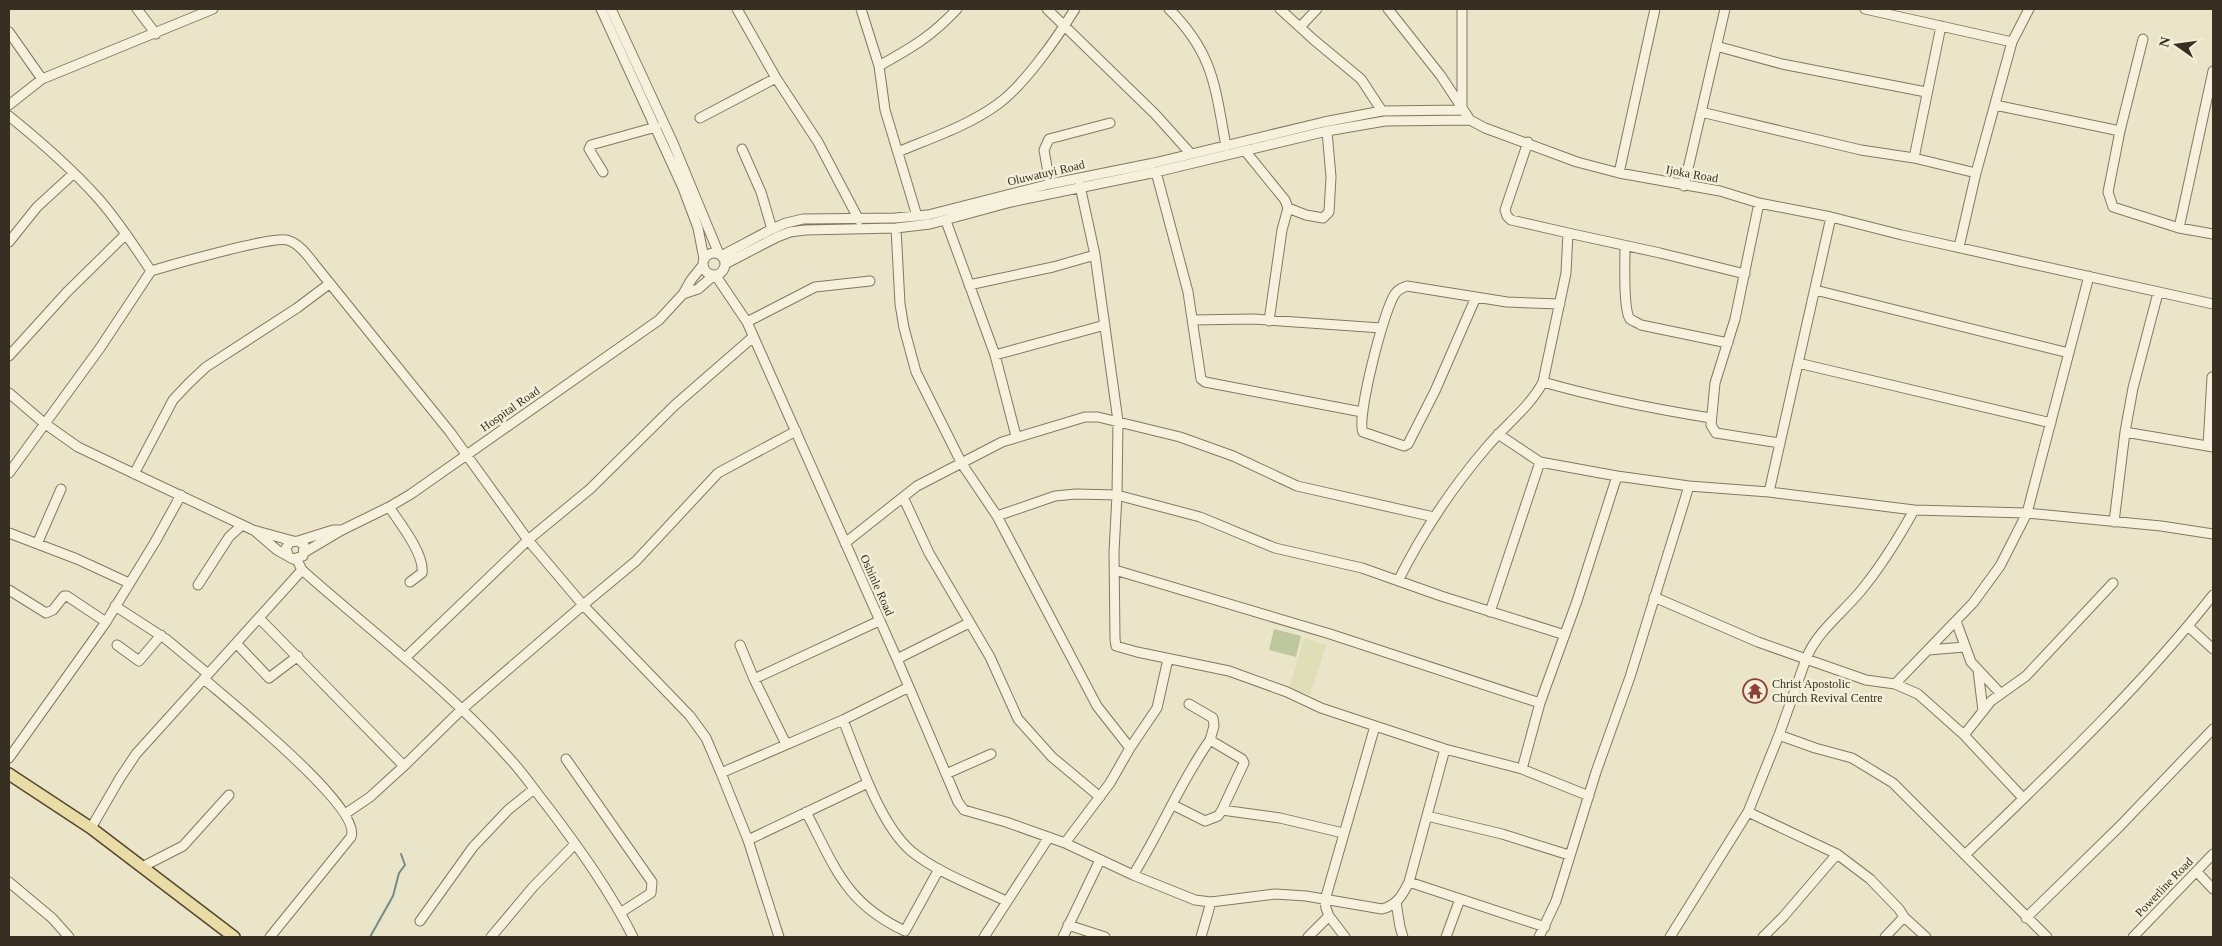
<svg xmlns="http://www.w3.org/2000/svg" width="2222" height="946" font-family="Georgia,serif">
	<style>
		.farmland { fill: #dfdeb7 }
		.green { fill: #bdc89e }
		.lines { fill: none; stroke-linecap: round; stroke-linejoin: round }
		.stream { stroke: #718d8a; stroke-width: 2 }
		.minor-casing { stroke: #85785f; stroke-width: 11 }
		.major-casing { stroke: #534633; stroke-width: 14 }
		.minor { stroke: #f6f1dc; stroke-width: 9 }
		.major { stroke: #e9dda5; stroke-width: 11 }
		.labels { text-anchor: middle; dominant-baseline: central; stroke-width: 5; stroke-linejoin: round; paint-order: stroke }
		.street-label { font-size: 12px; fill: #372f21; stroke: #f2eed8 }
		.poi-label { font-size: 12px; fill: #372f21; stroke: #f2eed8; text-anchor: start }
	</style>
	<rect width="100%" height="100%" fill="#eae5c9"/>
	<path class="farmland" d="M 1304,638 L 1326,645 L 1310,695 L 1289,689 Z"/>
	<path class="green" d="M 1274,629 L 1301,636 L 1296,657 L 1269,650 Z"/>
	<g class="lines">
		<path class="stream" d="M 370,937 L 393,896 L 399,873 L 405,865 L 401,854"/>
		<g class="minor-casing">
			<path id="minor" d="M 137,9 L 156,34
				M 601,9 L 683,188 L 698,228 L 704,259
				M 611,9 L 673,143 L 719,254
				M 737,9 L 776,78 L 818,142 L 859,220
				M 861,9 L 879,66 L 885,110 L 917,216
				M 1047,9 L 1155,114 L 1191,154
				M 1169,9 C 1214,54 1215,87 1226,146
				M 1280,9 L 1314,40 L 1361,79 L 1382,111
				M 1388,9 L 1441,76 L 1470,120 L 1485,128 L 1577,162 L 1619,173 L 1720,191 L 1759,203 L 1831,217 L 1902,235 L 2213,304
				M 1865,9 L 2012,42
				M 1300,27 L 1317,9
				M 9,32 L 42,79
				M 2143,39 L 2120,131 L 2108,192 L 2113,207 L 2179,228 L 2213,234
				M 1716,46 L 1782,64 L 1926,92
				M 879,66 C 911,48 931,37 957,9
				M 9,105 L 42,79 L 213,9
				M 1995,105 L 2120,131
				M 1462,108 L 1462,9
				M 1701,112 L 1861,150 L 1914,158 L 1976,173
				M 9,116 C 40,141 70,167 97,197 C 117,219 134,246 151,271
				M 700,118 L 776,78
				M 742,149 L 761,192 L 772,229
				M 898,152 C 931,138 968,126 998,104 C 1025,84 1057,38 1075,9
				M 1246,152 L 1285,200 L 1288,208 L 1282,230 L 1269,321
				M 1914,158 L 1941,26
				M 603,172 L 589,149 L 591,145 L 656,127
				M 1156,172 L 1188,292 L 1201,379 L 1205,382 L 1362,412
				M 1619,173 L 1655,9
				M 1050,184 L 1044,150 L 1049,139 L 1110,123
				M 1080,186 L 1095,255 L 1118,421 L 1117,495 L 1114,552 L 1115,639 L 1116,646 L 1137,652 L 1229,671 L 1287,692 L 1321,708 L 1445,749 L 1522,769 L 1589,796
				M 1684,186 L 1725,9
				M 1759,203 L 1735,319 L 1715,383 L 1711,425 L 1716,433 L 1780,443
				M 1288,208 L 1306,215 L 1323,218 L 1329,212 L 1331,177 L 1327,131
				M 946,221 L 995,355 L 1016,436
				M 896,228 L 900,304 L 904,328 L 916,372 L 962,464 L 997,516 L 1097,706 L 1130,748 L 1110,783 L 1065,843
				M 2179,228 L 2213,71
				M 1568,233 L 1660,253 L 1745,274
				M 9,242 L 37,207 L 73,174
				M 1625,246 C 1625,260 1623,310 1630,319 C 1633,321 1638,323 1641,325 L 1728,343
				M 1959,247 L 1976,173 L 2012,42 L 2029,9
				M703 264a11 11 0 1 1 22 0a11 11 0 1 1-22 0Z
				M 721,256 L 772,229 L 786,223 L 803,219 L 895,218 L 928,215 L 1050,184 L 1154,163 L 1324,122 L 1382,111 L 1462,110
				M 725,264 L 777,237 L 790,232 L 805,230 L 896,228 L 930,224 L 1011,202 L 1156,172 L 1327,131 L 1385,121 L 1470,120
				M 716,276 L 747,322 L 897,659 L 958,802 L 964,810 L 1006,822 L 1065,843 L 1133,875 L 1195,900 L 1211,902 L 1275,894 L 1306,896 L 1382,909 C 1397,905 1402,896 1409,882 L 1445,749
				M 969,285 L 1053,267 L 1095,255
				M 1815,290 L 2069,353
				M 683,294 L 698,289 L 713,276
				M 1476,297 L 1435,391 L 1408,444 L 1404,446 L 1363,432 C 1356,418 1384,309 1395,294 C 1398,289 1402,288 1407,286 L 1507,302 L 1560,304
				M 1192,320 L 1253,319 L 1381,328
				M 747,322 L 815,287 L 870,281
				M 995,355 L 1105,325
				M 9,356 L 67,292 L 126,234
				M 1798,363 L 2051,423
				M 1543,382 C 1599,398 1654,409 1711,418
				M 9,393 L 44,423 L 78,447 L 253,530 L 293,541
				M 2125,432 L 2213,447
				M 1498,434 L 1540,462 L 1617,476 L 1689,486 L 1769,492 L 1914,510 L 2027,513 L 2161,526 L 2213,534
				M 2208,446 L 2212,377
				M 9,473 L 100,348 L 151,271 C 171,265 272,236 287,240 C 299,243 308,256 315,265 L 450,432 L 528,540 L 405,658
				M 134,474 L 173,400 L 189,383 L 206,367 L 297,308 L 329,284
				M 1769,492 L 1831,217
				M 903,497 L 929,553 L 990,657 L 1018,719 L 1052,757 L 1100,797
				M 389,507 C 400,523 425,555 422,573 L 410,582
				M 997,516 L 1055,496 L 1076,494 L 1117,495 L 1200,517 L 1275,548 L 1362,568 L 1441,596 L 1565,635
				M 2114,522 L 2125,432 L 2133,388 L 2158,293
				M 256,532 L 277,550 L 293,559 L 303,556 L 304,545 L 298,541 L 290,542 L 286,548 L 288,555
				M 9,533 L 77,559 L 129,583
				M 298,541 L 333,530 L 341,530
				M 845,543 L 917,486 L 1002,442 L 1085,417 L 1098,417 L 1180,437 L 1233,456 L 1297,486 L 1434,517
				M 37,544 L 61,489
				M 305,552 L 342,530 L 389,507 L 411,494 L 659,320 L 683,294 L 691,280 L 703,265
				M 297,560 L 302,570 C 372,632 448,689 510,759 C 524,774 535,791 548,807 C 579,848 610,891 633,937
				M 1115,570 L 1330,634 L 1540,703
				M 1398,581 C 1422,533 1451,489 1486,448 C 1504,426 1530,407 1543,382 L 1566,273 L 1568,233 L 1511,220 L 1507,216 L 1505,210 L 1528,142
				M 198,585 L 229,537 L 242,525
				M 9,590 L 46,613 L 53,610 L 64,596 L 67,596 L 106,622
				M 1654,597 L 1758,642 L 1806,659 C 1816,633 1841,614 1859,593 C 1880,568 1898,539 1914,510
				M 115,606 L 166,639 L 208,674
				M 1490,612 L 1540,462
				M 259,618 L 404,766 L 370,797 L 345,814
				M 1956,621 L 1971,662 L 2001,694
				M 2189,627 L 2213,649
				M 236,643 L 269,678 L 298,656
				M 117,645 L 139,661 L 161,635
				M 740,645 L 754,679
				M 1928,650 L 1965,647
				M 897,659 L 969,623
				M 1978,670 L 1983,711
				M 204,679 C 228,700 363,808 351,837 L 270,937
				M 1895,684 L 1973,603 L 2000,566 L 2027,513 L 2089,276
				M 1189,704 L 1213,718 L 1214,726 L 1210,740 L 1242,759 L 1244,763 L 1222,810 L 1280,818 L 1343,833
				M 843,720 C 859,759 879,823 911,851 C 938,873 975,886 1006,901
				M 1779,735 L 1806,659 L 1866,680 L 1895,684 L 1918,694 L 1964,735 L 2023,798
				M 1964,735 L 1991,701 L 2026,676 L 2113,583
				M 786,744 L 754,679 L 879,621
				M 1130,748 L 1157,708 L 1168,659
				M 9,758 L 106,622 L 155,542 L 181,495
				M 566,759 L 652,882 L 651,893 L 620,913
				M 404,766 L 461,710 L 583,605 L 528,540 L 590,489 L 675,405 L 753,337
				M 1522,769 L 1540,703 L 1577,601 L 1617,476
				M 721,773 L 706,738 L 690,716 L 583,605 L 636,561 L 718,473 L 796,431
				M 946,774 L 991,754
				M 1173,805 L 1205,821 L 1218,816 L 1222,810
				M 806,812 C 835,867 845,903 905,931 L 939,869
				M 1427,816 L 1502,834 L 1569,855
				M 91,828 L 120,778 L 136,754 L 302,570
				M 748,840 L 868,783
				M 1965,855 C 2051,772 2139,689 2213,595
				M 142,867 L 183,846 L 229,795
				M 2197,872 L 2213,889
				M 1133,875 C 1161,831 1180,782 1210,740
				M 9,882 L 52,918 L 69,937
				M 1409,882 L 1545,927
				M 1396,902 L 1400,927 L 1403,937
				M 1329,916 L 1345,937
				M 2026,918 L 2120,826 L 2213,729
				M 420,921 L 473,847 L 508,810 L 534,789
				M 1068,925 L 1105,937
				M 491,937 L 533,887 L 575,844
				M 779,937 L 748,840 L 721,773 L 843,720 L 909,687
				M 984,937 L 1049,837
				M 1063,937 L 1100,860
				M 1201,937 L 1211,902
				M 1308,937 L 1329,916 L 1326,908 L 1325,900 L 1375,726
				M 1446,937 L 1460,899
				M 1539,937 L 1556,901 L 1596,772 L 1630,677 L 1689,486
				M 1670,937 L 1748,812
				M 1763,937 L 1783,917 L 1837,854
				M 1885,937 L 1904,917
				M 1926,937 L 1904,917 L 1899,909 L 1870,879 L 1837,854 L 1748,812 L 1779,735 L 1815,748 L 1852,758 L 1893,783 L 2047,937
				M 2133,937 L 2213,854"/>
		</g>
		<g class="major-casing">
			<path id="major" d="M 9,774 L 91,828 L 234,937"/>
		</g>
		<use href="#minor" class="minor"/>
		<use href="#major" class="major"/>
	</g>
	<defs>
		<g id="temple-ring" transform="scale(1.25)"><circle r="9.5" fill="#f2eed8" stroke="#8e4136" stroke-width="1.5"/><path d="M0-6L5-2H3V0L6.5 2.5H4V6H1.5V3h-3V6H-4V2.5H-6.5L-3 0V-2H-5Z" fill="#8e4136"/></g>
	</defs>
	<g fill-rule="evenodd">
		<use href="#temple-ring" x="1755" y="691"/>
	</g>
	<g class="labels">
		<g class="street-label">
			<text transform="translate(1046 173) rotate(-13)">Oluwatuyi Road</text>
			<text transform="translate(1692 174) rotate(10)">Ijoka Road</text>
			<text transform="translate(510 409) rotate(-35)">Hospital Road</text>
			<text transform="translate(877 585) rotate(66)">Oshinle Road</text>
			<text transform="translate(2164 887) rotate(-46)">Powerline Road</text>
		</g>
		<g class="poi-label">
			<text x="1772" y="684">Christ Apostolic<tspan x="1772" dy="14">Church Revival Centre</tspan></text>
		</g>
	</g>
	<rect width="2222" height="946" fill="none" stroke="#372f21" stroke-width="20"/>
	<g transform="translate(2177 45) rotate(284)" stroke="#f2eed8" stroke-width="4" paint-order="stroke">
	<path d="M0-4L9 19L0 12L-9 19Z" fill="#372f21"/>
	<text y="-8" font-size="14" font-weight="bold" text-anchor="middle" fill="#372f21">N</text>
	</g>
</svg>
